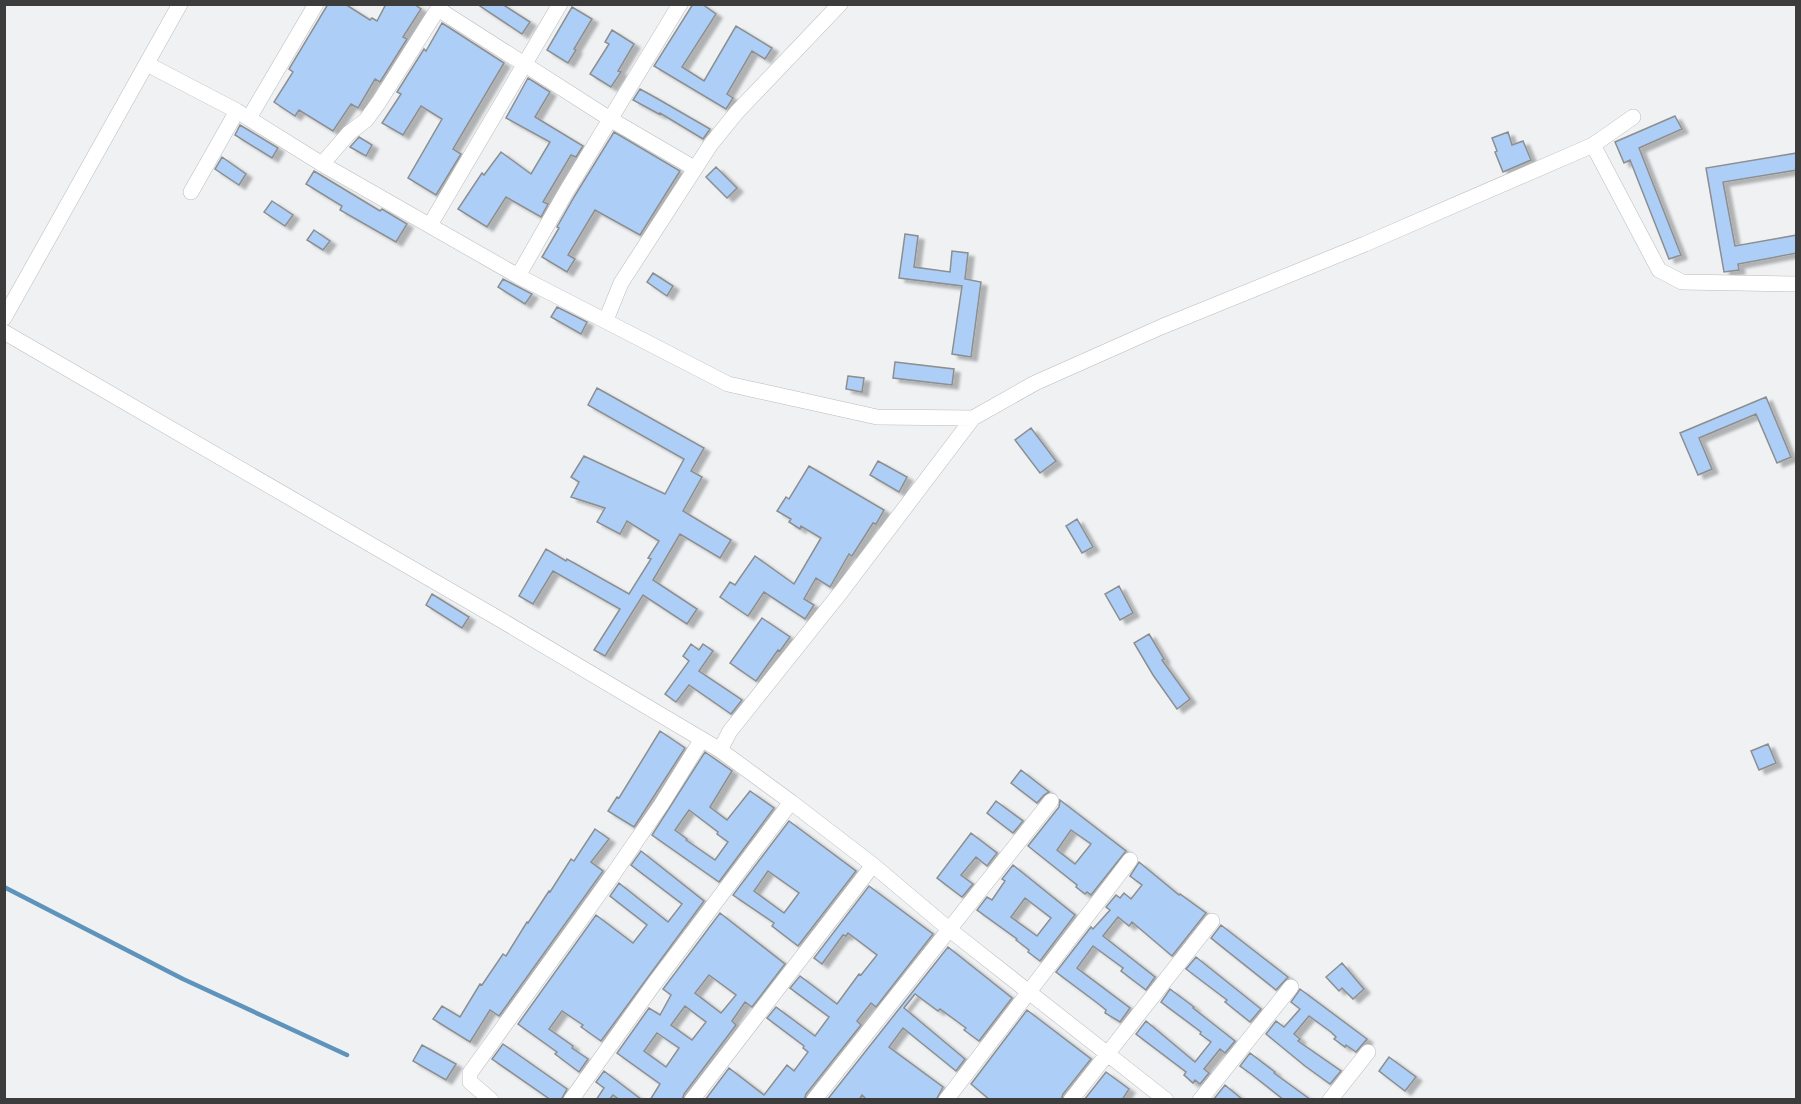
<svg xmlns="http://www.w3.org/2000/svg" width="1801" height="1104" font-family="'Archivo Narrow',sans-serif">
	<style>
		.lines { fill: none; stroke-linecap: round; stroke-linejoin: round }
		.stream { stroke: #5e94bc; stroke-width: 4.5 }
		.building { fill: #adcef7; stroke: #8c8e90; stroke-width: 1.5; fill-rule: evenodd; filter: url(#shadow) }
		.minor-casing { stroke: #b9bbbe; stroke-width: 16 }
		.minor { stroke: #fff; stroke-width: 15 }
	</style>
	<defs>
		<filter id="shadow"><feDropShadow dx="6" dy="4" stdDeviation="1.5" flood-color="#0004"/></filter>
	</defs>
	<rect width="100%" height="100%" fill="#eff1f3"/>
	<g class="lines">
		<path class="stream" d="M 4,887 L 183,979 L 347,1055"/>
	</g>
	<path class="building" d="M 328,4 L 345,4 L 370,20 L 372,18 L 377,21 L 386,4 L 414,4 L 421,9 L 403,37 L 407,39 L 380,82 L 375,79 L 358,108 L 351,104 L 333,131 L 299,110 L 295,116 L 274,102 L 293,72 L 289,69 Z
		M 477,4 L 502,4 L 530,22 L 522,34 Z
		M 693,4 L 702,4 L 716,14 L 682,67 L 704,81 L 736,26 L 772,48 L 765,59 L 752,51 L 727,94 L 733,98 L 726,109 L 654,66 Z
		M 572,7 L 592,19 L 574,49 L 576,50 L 568,63 L 547,50 Z
		M 442,23 L 504,63 L 453,149 L 461,154 L 436,195 L 408,178 L 442,119 L 421,106 L 403,135 L 382,123 L 401,94 L 397,92 L 424,49 L 426,51 Z
		M 612,30 L 634,44 L 618,71 L 621,72 L 611,87 L 590,74 L 609,44 L 605,42 Z
		M 528,78 L 550,92 L 535,117 L 583,146 L 576,157 L 571,155 L 543,202 L 548,204 L 541,217 L 506,197 L 487,227 L 458,209 L 482,173 L 484,175 L 501,152 L 531,174 L 550,142 L 506,118 Z
		M 640,89 L 658,99 L 710,129 L 703,139 L 660,113 L 659,114 L 633,100 Z
		M 1675,116 L 1682,129 L 1639,148 L 1681,255 L 1669,259 L 1630,160 L 1624,163 L 1615,142 Z
		M 240,125 L 278,148 L 272,158 L 235,135 Z
		M 614,132 L 680,171 L 640,235 L 595,210 L 568,255 L 575,259 L 567,272 L 542,257 L 559,228 L 557,227 L 574,197 Z
		M 1508,132 L 1512,145 L 1523,141 L 1531,160 L 1503,172 L 1495,152 L 1497,151 L 1492,138 Z
		M 359,137 L 372,145 L 366,156 L 350,147 Z
		M 1797,153 L 1797,170 L 1723,182 L 1735,246 L 1797,235 L 1797,253 L 1738,264 L 1739,270 L 1724,272 L 1706,168 Z
		M 222,157 L 246,174 L 239,185 L 215,169 Z
		M 716,167 L 737,188 L 727,198 L 706,177 Z
		M 314,171 L 380,211 L 382,209 L 407,224 L 396,242 L 340,210 L 342,206 L 306,184 Z
		M 272,201 L 293,215 L 285,226 L 264,212 Z
		M 314,230 L 330,241 L 323,250 L 307,240 Z
		M 905,234 L 918,236 L 914,267 L 950,272 L 952,251 L 968,253 L 965,279 L 981,282 L 971,357 L 952,354 L 962,286 L 899,278 Z
		M 653,273 L 673,286 L 667,296 L 647,282 Z
		M 503,279 L 532,294 L 525,304 L 498,287 Z
		M 557,307 L 587,322 L 581,334 L 551,317 Z
		M 895,362 L 954,369 L 952,385 L 893,378 Z
		M 848,376 L 864,378 L 862,392 L 846,389 Z
		M 597,388 L 704,448 L 691,471 L 702,477 L 683,511 L 731,540 L 720,558 L 680,534 L 653,580 L 697,609 L 687,624 L 643,595 L 605,656 L 594,650 L 620,609 L 553,571 L 533,604 L 519,596 L 546,549 L 566,561 L 567,559 L 629,594 L 651,559 L 648,558 L 659,541 L 627,521 L 620,534 L 597,522 L 605,508 L 571,497 L 579,482 L 571,477 L 584,456 L 665,494 L 684,459 L 588,405 Z
		M 1766,397 L 1791,457 L 1777,463 L 1756,414 L 1699,438 L 1712,469 L 1698,475 L 1680,433 Z
		M 1031,428 L 1056,461 L 1040,473 L 1015,440 Z
		M 878,461 L 907,477 L 899,492 L 870,475 Z
		M 809,466 L 884,510 L 876,524 L 873,523 L 852,556 L 849,554 L 830,587 L 816,578 L 804,599 L 814,605 L 805,619 L 764,592 L 748,616 L 720,597 L 730,582 L 735,585 L 755,556 L 794,584 L 821,538 L 801,526 L 800,529 L 789,522 L 791,519 L 777,511 L 786,497 L 789,499 Z
		M 1077,519 L 1093,547 L 1082,553 L 1066,526 Z
		M 1119,586 L 1133,613 L 1120,620 L 1105,594 Z
		M 432,594 L 469,617 L 462,628 L 426,605 Z
		M 762,618 L 790,637 L 780,651 L 778,650 L 756,681 L 730,663 Z
		M 1149,634 L 1164,659 L 1162,660 L 1190,699 L 1177,709 L 1153,675 L 1134,643 Z
		M 691,644 L 699,650 L 703,644 L 713,651 L 699,671 L 742,700 L 731,714 L 689,685 L 676,702 L 665,694 L 689,661 L 683,656 Z
		M 660,731 L 685,748 L 634,827 L 608,811 L 617,797 L 619,798 Z
		M 1768,744 L 1776,763 L 1759,770 L 1751,751 Z
		M 705,752 L 732,771 L 710,807 L 727,820 L 750,791 L 774,808 L 719,882 L 652,835 ZM 689,810 L 718,832 L 717,834 L 728,842 L 715,860 L 686,840 L 687,839 L 675,830 Z
		M 1021,770 L 1049,792 L 1044,795 L 1037,803 L 1011,783 Z
		M 1060,800 L 1126,851 L 1091,895 L 1087,892 L 1085,894 L 1076,887 L 1077,885 L 1028,846 L 1059,807 ZM 1071,830 L 1091,844 L 1075,864 L 1057,850 Z
		M 996,801 L 1023,821 L 1013,833 L 987,813 Z
		M 789,821 L 856,871 L 798,946 L 772,926 L 774,923 L 733,895 ZM 768,871 L 799,893 L 784,913 L 754,891 Z
		M 595,829 L 609,839 L 591,862 L 603,871 L 499,1016 L 490,1010 L 470,1042 L 433,1019 L 442,1006 L 460,1017 L 480,984 L 482,985 L 503,954 L 506,956 L 527,922 L 528,923 L 549,891 L 550,892 L 571,859 L 574,861 Z
		M 971,833 L 997,853 L 987,866 L 976,857 L 961,875 L 973,884 L 962,897 L 937,878 Z
		M 641,851 L 704,901 L 601,1041 L 581,1027 L 583,1025 L 562,1011 L 549,1029 L 573,1046 L 572,1048 L 588,1059 L 579,1072 L 555,1054 L 557,1052 L 518,1024 L 596,915 L 633,943 L 647,925 L 610,896 L 619,883 L 668,922 L 682,904 L 631,865 Z
		M 1139,862 L 1179,895 L 1180,894 L 1206,913 L 1172,956 L 1132,922 L 1129,926 L 1118,917 L 1103,936 L 1155,977 L 1146,990 L 1121,971 L 1123,968 L 1093,946 L 1077,968 L 1130,1008 L 1120,1022 L 1105,1013 L 1106,1010 L 1096,1002 L 1056,972 L 1091,927 L 1093,929 L 1110,910 L 1106,907 L 1116,895 L 1120,898 L 1124,893 L 1131,899 L 1142,885 L 1130,876 Z
		M 1013,865 L 1075,915 L 1040,961 L 1028,952 L 1029,950 L 1016,940 L 1017,939 L 977,910 L 987,897 L 992,900 L 1005,881 L 1002,879 ZM 1025,898 L 1051,918 L 1037,936 L 1011,917 Z
		M 869,886 L 933,934 L 876,1007 L 871,1003 L 857,1021 L 861,1025 L 806,1094 L 804,1100 L 705,1100 L 729,1068 L 764,1095 L 787,1065 L 794,1071 L 808,1052 L 803,1048 L 804,1046 L 767,1018 L 776,1007 L 815,1036 L 829,1017 L 790,988 L 800,976 L 837,1004 L 859,974 L 861,975 L 877,955 L 848,933 L 846,936 L 843,935 L 822,964 L 814,958 Z
		M 720,913 L 785,964 L 752,1007 L 745,1002 L 732,1021 L 736,1025 L 684,1094 L 682,1100 L 650,1100 L 660,1084 L 617,1053 L 649,1008 L 660,1015 L 671,995 L 663,989 ZM 709,975 L 736,995 L 721,1013 L 695,993 ZM 685,1006 L 706,1022 L 692,1040 L 671,1025 ZM 657,1033 L 679,1048 L 666,1067 L 644,1051 Z
		M 1221,925 L 1288,977 L 1276,990 L 1211,938 Z
		M 948,947 L 1012,998 L 979,1041 L 964,1030 L 966,1028 L 940,1009 L 938,1011 L 915,994 L 904,1008 L 965,1059 L 956,1071 L 903,1028 L 889,1047 L 943,1087 L 936,1100 L 867,1100 L 862,1095 L 859,1100 L 827,1100 Z
		M 1196,957 L 1261,1009 L 1250,1022 L 1225,1002 L 1227,1000 L 1186,969 Z
		M 1342,963 L 1364,989 L 1353,999 L 1342,988 L 1339,991 L 1326,977 Z
		M 1170,989 L 1194,1007 L 1193,1008 L 1235,1041 L 1225,1053 L 1220,1049 L 1204,1069 L 1209,1073 L 1200,1084 L 1195,1080 L 1193,1083 L 1184,1075 L 1186,1072 L 1136,1034 L 1146,1021 L 1195,1062 L 1211,1042 L 1200,1034 L 1201,1032 L 1161,1002 Z
		M 1300,989 L 1367,1039 L 1356,1052 L 1346,1045 L 1345,1047 L 1334,1039 L 1336,1037 L 1331,1032 L 1309,1016 L 1294,1034 L 1300,1039 L 1298,1041 L 1341,1071 L 1330,1084 L 1305,1066 L 1266,1034 L 1276,1021 L 1284,1027 L 1300,1009 L 1291,1002 Z
		M 1027,1010 L 1091,1059 L 1063,1094 L 1061,1100 L 990,1100 L 971,1084 Z
		M 503,1044 L 567,1089 L 561,1100 L 551,1100 L 492,1059 Z
		M 422,1045 L 456,1064 L 446,1080 L 413,1061 Z
		M 1250,1053 L 1275,1072 L 1274,1073 L 1311,1100 L 1284,1100 L 1251,1074 L 1240,1066 Z
		M 1389,1057 L 1416,1077 L 1405,1091 L 1379,1071 Z
		M 604,1071 L 642,1100 L 620,1100 L 613,1095 L 609,1100 L 596,1100 L 604,1088 L 596,1082 Z
		M 1106,1072 L 1129,1089 L 1122,1100 L 1084,1100 Z
		M 1225,1085 L 1243,1100 L 1213,1100 Z"/>
	<g class="lines">
		<g class="minor-casing">
			<path id="minor" d="M 438,9 L 610,119 L 694,168
				M 147,64 L 237,111 L 322,164 L 518,276 L 728,384 L 877,417 L 973,418
				M 249,118 L 316,4
				M 1593,145 L 1659,270 L 1682,282 L 1796,284
				M 322,164 L 349,133 L 366,120 L 379,102 L 441,4
				M 191,192 L 237,111
				M 430,225 L 560,4
				M 518,276 L 566,192 L 680,4
				M 4,318 L 180,4
				M 606,320 L 621,283 L 711,144 L 737,112 L 840,4
				M 4,332 L 501,620 L 720,750 L 791,802 L 873,865 L 950,930 L 1166,1100
				M 720,750 L 730,731 L 841,592 L 973,418 L 1035,383 L 1161,327 L 1365,244 L 1593,145 L 1633,117
				M 491,1100 L 470,1082 L 470,1073 L 612,876 L 661,805 L 702,739
				M 571,1100 L 654,984 L 791,802
				M 692,1100 L 873,865
				M 814,1100 L 1051,801
				M 946,1100 L 1130,860
				M 1071,1100 L 1212,921
				M 1200,1100 L 1291,987
				M 1330,1100 L 1368,1052"/>
		</g>
		<use href="#minor" class="minor"/>
	</g>
	<rect width="1801" height="1104" fill="none" stroke="#3c3c3d" stroke-width="12"/>
</svg>
